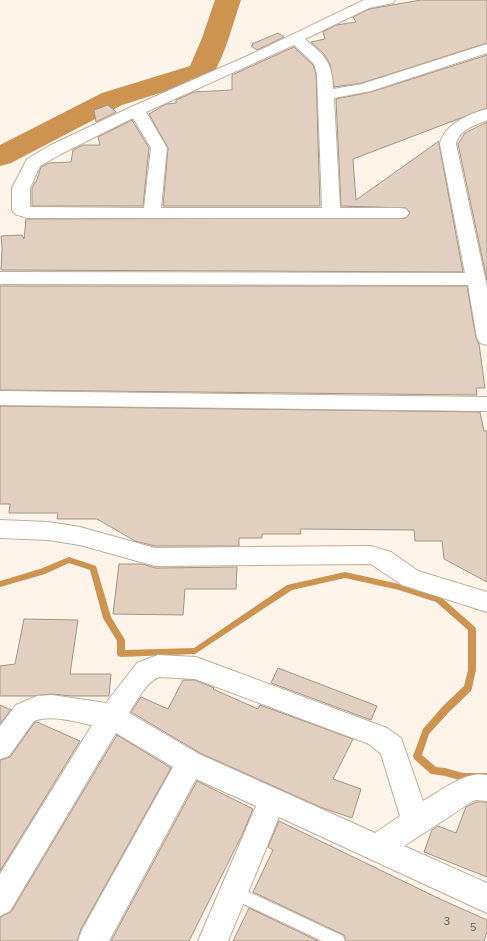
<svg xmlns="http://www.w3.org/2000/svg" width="487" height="941" font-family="'IBM Plex Sans',sans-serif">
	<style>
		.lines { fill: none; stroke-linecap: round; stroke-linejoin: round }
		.stream { fill: #cd9351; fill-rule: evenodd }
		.river { fill: #cd9351; fill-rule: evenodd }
		.building { fill: #e1d0bf; stroke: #a49484 }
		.service-casing { stroke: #bfae9d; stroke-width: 2 }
		.minor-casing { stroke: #bfae9d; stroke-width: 2 }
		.service { fill: #fff; fill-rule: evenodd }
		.minor { fill: #fff; fill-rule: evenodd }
		.labels { text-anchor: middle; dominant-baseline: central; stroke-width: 3; stroke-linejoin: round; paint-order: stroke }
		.near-number-label { font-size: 12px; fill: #6a6057 }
	</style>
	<rect width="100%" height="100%" fill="#fff4ea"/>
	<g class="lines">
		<path class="stream" d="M 69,557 L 96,566 L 111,617 L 125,640 L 125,650 L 194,648 L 287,585 L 345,572 L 399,584 L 442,598 L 475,627 L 476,629 L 476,670 L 472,688 L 471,691 L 449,712 L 429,734 L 422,755 L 436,767 L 445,768 L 463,773 L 487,773 L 487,781 L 463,781 L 445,776 L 431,774 L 414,759 L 413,756 L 423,729 L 443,706 L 464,686 L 468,670 L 468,630 L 436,602 L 399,590 L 345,578 L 292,590 L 195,654 L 121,657 L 118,656 L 117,654 L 117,641 L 103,618 L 90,570 L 69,563 L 45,574 L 0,587 L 0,581 L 40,569 Z"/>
		<path class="river" d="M 215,0 L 241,0 C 232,25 226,55 211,77 L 122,105 L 11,163 L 0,166 L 0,145 L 102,93 L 190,66 L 202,38 Z"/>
	</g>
	<path class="building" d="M 421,0 L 487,0 L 487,43 L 362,83 L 334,87 L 330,64 L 324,54 L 311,42 L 325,39 L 323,32 L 336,25 L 356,22 L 353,17 L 369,9 Z
		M 278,33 L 284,37 L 257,50 L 251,46 L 253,45 L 252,44 Z
		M 294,47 L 313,65 L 316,74 L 320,206 L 163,206 L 168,148 L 149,114 L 166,104 L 176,103 L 176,100 L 194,92 L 232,90 L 232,75 Z
		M 487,55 L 487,108 L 353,159 L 356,200 L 439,141 L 439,144 L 463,272 L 1,270 L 2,249 L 1,236 L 22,235 L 24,239 L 26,219 L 406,218 L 410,213 L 406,208 L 341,206 L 336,99 L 371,92 Z
		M 108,105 L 116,112 L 96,122 L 94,110 Z
		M 132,120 L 149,148 L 143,206 L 32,206 L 32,188 L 35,182 L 36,182 L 41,167 L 49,163 L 71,162 L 73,150 L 83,145 L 100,145 L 98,137 Z
		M 487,122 L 487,280 L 458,144 L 465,133 Z
		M 0,286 L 467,286 L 476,338 L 479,344 L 485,388 L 476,388 L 477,395 L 0,390 Z
		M 0,406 L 480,412 L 484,431 L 487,431 L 487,582 L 444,559 L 442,541 L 415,541 L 414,530 L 300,529 L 301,534 L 262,534 L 262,538 L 239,538 L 239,546 L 155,546 L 135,541 L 97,519 L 57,519 L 58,513 L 9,513 L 10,504 L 0,504 Z
		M 119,564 L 143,564 L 155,568 L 237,567 L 236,589 L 185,589 L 183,615 L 113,614 Z
		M 24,619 L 78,620 L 70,674 L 111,674 L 109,696 L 71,696 L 52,694 L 33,696 L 0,696 L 0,666 L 15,664 Z
		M 278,668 L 377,706 L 371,720 L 271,683 Z
		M 183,680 L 195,680 L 214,688 L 213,689 L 258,709 L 260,705 L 353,739 L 333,779 L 361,789 L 352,818 L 320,807 L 200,753 L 131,712 L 141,697 L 168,709 Z
		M 0,705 L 11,710 L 0,724 Z
		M 35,722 L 37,722 L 80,741 L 0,871 L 0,760 L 10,757 Z
		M 117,735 L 171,768 L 81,929 L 77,941 L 0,941 L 0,917 L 11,912 Z
		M 197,781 L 253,809 L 242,835 L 189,941 L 111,941 Z
		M 476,802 L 487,802 L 487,877 L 424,852 L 432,830 L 438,826 L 456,833 L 466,807 Z
		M 279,821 L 440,899 L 487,920 L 487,932 L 484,941 L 346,941 L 344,935 L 253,892 L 273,850 L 268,847 Z
		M 249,908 L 318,941 L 233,941 Z"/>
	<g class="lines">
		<g class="service-casing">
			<path id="service" d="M 234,885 L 343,936 L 345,941 L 322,941 L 229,897 L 227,892 L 229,887 Z"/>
		</g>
		<g class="minor-casing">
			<path id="minor" d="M 364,0 L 395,0 L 393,3 L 369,8 L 305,39 C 325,57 332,60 333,89 L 362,84 L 487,44 L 487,53 L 371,91 L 334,98 L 340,208 L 400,208 L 406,209 L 409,213 L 406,217 L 400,218 L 27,218 L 15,214 L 12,210 L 12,188 L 27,159 L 49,146 L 131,107 L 252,54 ZM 294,45 L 314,64 L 317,74 L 322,208 L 161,208 L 167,148 L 146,112 ZM 133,118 L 151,148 L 144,208 L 30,207 L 30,188 L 40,166 L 61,154 Z
				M 487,109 L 487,120 C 475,125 459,130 456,144 L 487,287 L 487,345 L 480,343 L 477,338 L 468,285 L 0,284 L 0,272 L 465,273 L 440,144 C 444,124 469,114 487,109 Z
				M 0,391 L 487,397 L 487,411 L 0,405 Z
				M 0,520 L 48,522 L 80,527 L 155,548 L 371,546 L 391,552 L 418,571 L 487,592 L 487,612 L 402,585 L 371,564 L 155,566 L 80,545 L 48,540 L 0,538 Z
				M 158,655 L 196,657 L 387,728 L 401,738 L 423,801 C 439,792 456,778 474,775 C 478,774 483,775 487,775 L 487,801 L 476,800 L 473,801 L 404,846 L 487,883 L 487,913 L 279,817 L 228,941 L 198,941 L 256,806 L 196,779 L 109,941 L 78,941 L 82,930 L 173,767 L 116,733 L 10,911 L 0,916 L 0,874 L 92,725 C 75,722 51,714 34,721 L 9,756 L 0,759 L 0,726 L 16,705 L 37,696 L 52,695 L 106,703 L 137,663 ZM 159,677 L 195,679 L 369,744 L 381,754 L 400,816 L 375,833 L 199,754 L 129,713 C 137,701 146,682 159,677 Z"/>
		</g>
		<use href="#service" class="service"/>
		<use href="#minor" class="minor"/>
	</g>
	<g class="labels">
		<g class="near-number-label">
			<text x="447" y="920">3</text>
			<text x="473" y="926">5</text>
		</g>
	</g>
</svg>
